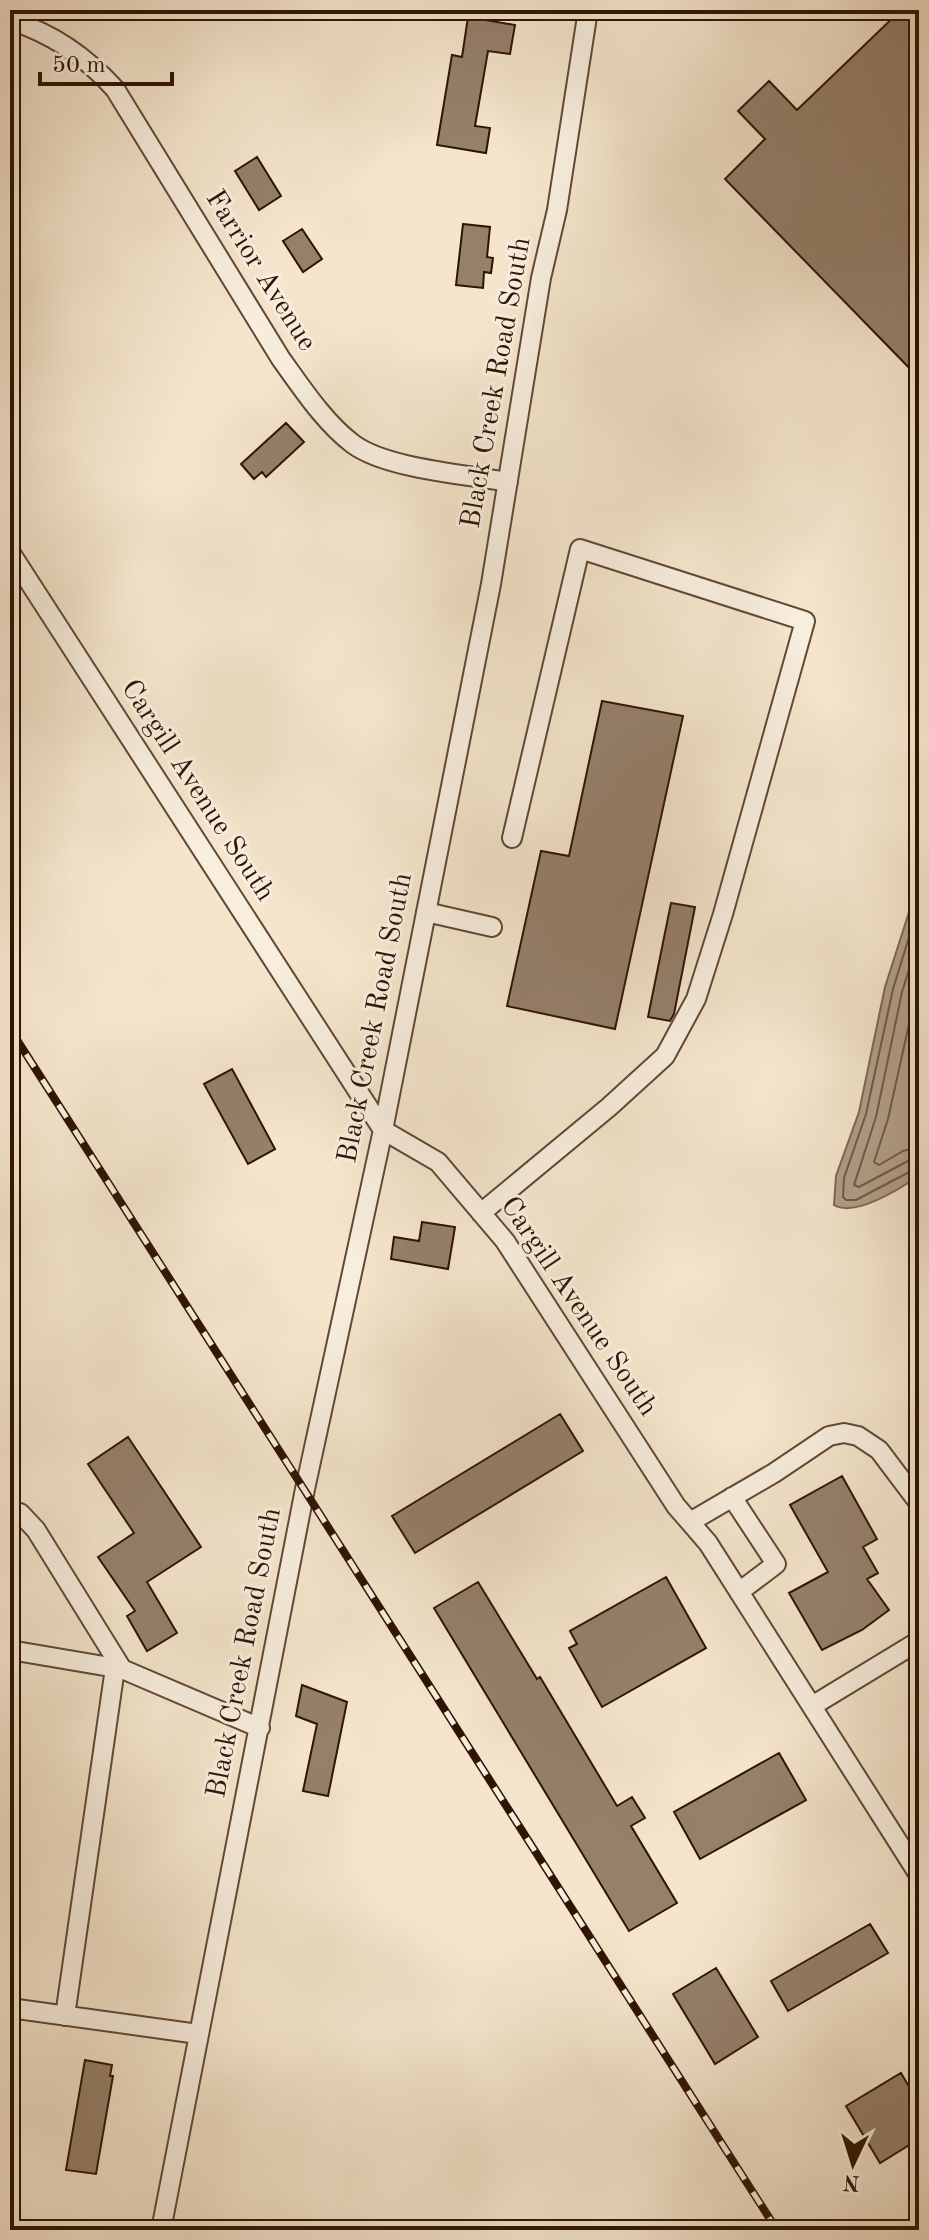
<svg xmlns="http://www.w3.org/2000/svg" width="929" height="2240" font-family="'Old Standard TT',serif">
	<style>
		.water { fill: #b19e88; stroke: #7d6653; stroke-width: 2 }
		.lines { fill: none; stroke-linecap: round; stroke-linejoin: round }
		.shore { stroke: #705846; stroke-width: 2 }
		.building { fill: #95806c; stroke: #2f1303; stroke-width: 2 }
		.minor-casing { stroke: #604835; stroke-width: 22 }
		.minor { stroke: #f8eede; stroke-width: 18 }
		.rail-casing { stroke: #2f1303; stroke-width: 8 }
		.rail { stroke: #f8eede; stroke-width: 5; stroke-dasharray: 15; stroke-linecap: butt }
		.labels { text-anchor: middle; dominant-baseline: central; stroke-width: 6; stroke-linejoin: round; paint-order: stroke }
		.street-label { font-size: 28px; fill: #2f1303; stroke: #f8eede }
	</style>
	<rect width="100%" height="100%" fill="#f4e5cc"/>
	<filter id="stains"><feTurbulence type="fractalNoise" baseFrequency=".0025" numOctaves="4"/><feColorMatrix values="0 0 0 0 .2 0 0 0 0 .09 0 0 0 0 .02 0 0 0 .5 -.17"/></filter>
	<radialGradient id="worn" r=".72"><stop offset=".6" stop-color="#630" stop-opacity="0"/><stop offset="1" stop-color="#630" stop-opacity=".3"/></radialGradient>
	<path class="water" d="M 919,881 L 919,1176 C 901,1188 855,1218 834,1205 L 836,1176 L 859,1112 L 885,987 Z"/>
	<g class="lines">
		<path class="shore" d="M 919,905 L 893,989 L 866,1114 L 844,1178 L 843,1197 L 846,1200 L 856,1200 L 913,1170 L 919,1170
			M 919,938 L 902,992 L 876,1117 L 854,1185 L 859,1187 L 908,1161 L 919,1160
			M 919,979 L 888,1119 L 874,1162 L 879,1165 L 903,1151 L 919,1147"/>
	</g>
	<path class="building" d="M 901,10 L 909,10 L 919,20 L 919,378 L 725,179 L 765,139 L 738,111 L 769,81 L 797,110 Z
		M 468,17 L 515,25 L 510,54 L 488,51 L 475,126 L 490,128 L 486,153 L 437,145 L 452,55 L 462,57 Z
		M 257,157 L 281,196 L 259,210 L 235,171 Z
		M 463,224 L 490,227 L 487,257 L 493,258 L 491,273 L 484,272 L 483,288 L 456,285 Z
		M 302,229 L 322,259 L 303,272 L 283,241 Z
		M 286,423 L 304,442 L 266,477 L 262,472 L 254,479 L 241,464 Z
		M 602,701 L 683,716 L 615,1029 L 507,1006 L 541,851 L 569,856 Z
		M 671,903 L 695,907 L 674,1014 L 670,1021 L 648,1017 Z
		M 232,1069 L 275,1149 L 248,1164 L 204,1084 Z
		M 422,1222 L 455,1227 L 448,1269 L 391,1259 L 394,1237 L 419,1241 Z
		M 560,1414 L 583,1451 L 415,1553 L 392,1516 Z
		M 128,1437 L 201,1547 L 147,1582 L 177,1633 L 147,1651 L 127,1616 L 135,1611 L 98,1557 L 134,1533 L 88,1464 Z
		M 842,1476 L 877,1539 L 863,1547 L 878,1573 L 867,1579 L 889,1610 L 862,1630 L 822,1650 L 789,1593 L 828,1572 L 790,1505 Z
		M 666,1577 L 706,1648 L 602,1707 L 569,1648 L 577,1644 L 570,1631 Z
		M 478,1582 L 537,1679 L 540,1677 L 617,1806 L 632,1797 L 645,1818 L 631,1826 L 677,1903 L 629,1931 L 434,1608 Z
		M 302,1685 L 347,1702 L 328,1796 L 303,1791 L 317,1724 L 296,1716 Z
		M 779,1753 L 806,1800 L 700,1859 L 674,1812 Z
		M 870,1924 L 888,1953 L 788,2011 L 771,1981 Z
		M 716,1968 L 758,2037 L 715,2064 L 673,1994 Z
		M 85,2060 L 112,2065 L 110,2076 L 113,2076 L 96,2174 L 66,2170 Z
		M 901,2073 L 908,2085 L 919,2079 L 919,2139 L 880,2163 L 846,2106 Z"/>
	<g class="lines">
		<g class="minor-casing">
			<path id="minor" d="M 10,20 C 53,34 85,56 115,89 L 281,359 C 302,388 324,422 353,444 C 387,469 465,474 508,482
				M 10,552 L 383,1130 L 438,1162 L 505,1241 L 676,1506 L 708,1543 L 919,1875
				M 426,912 L 492,927
				M 481,1213 L 609,1107 L 665,1056 L 696,999 L 723,914 L 805,621 L 580,549 L 512,838
				M 732,1497 L 776,1564 L 739,1592
				M 10,1510 L 20,1513 L 36,1530 L 122,1669
				M 690,1522 L 774,1473 L 829,1436 L 844,1433 L 858,1436 L 879,1450 L 919,1503
				M 10,1650 L 122,1669 L 260,1728
				M 812,1706 L 919,1641
				M 10,2008 L 198,2034
				M 65,2016 L 115,1668
				M 161,2230 L 305,1489 L 383,1130 L 491,584 L 541,278 L 557,210 L 588,10"/>
		</g>
		<use href="#minor" class="minor"/>
		<g class="rail-casing">
			<path id="rail" d="M 10,1029 L 777,2230"/>
		</g>
		<use href="#rail" class="rail"/>
	</g>
	<g class="labels">
		<g class="street-label">
			<text transform="translate(260 271) rotate(58)">Farrior Avenue</text>
			<text transform="translate(497 383) rotate(-80)">Black Creek Road South</text>
			<text transform="translate(197 791) rotate(57)">Cargill Avenue South</text>
			<text transform="translate(376 1018) rotate(-79)">Black Creek Road South</text>
			<text transform="translate(578 1307) rotate(56)">Cargill Avenue South</text>
			<text transform="translate(245 1653) rotate(-79)">Black Creek Road South</text>
		</g>
	</g>
	<rect width="929" height="2240" fill="none" stroke="#f4e5cc" stroke-width="40"/>
	<rect x="12" y="12" width="905" height="2216" fill="none" stroke="#2f1303" stroke-width="4"/>
	<rect x="20" y="20" width="889" height="2200" fill="none" stroke="#2f1303" stroke-width="2"/>
	<g transform="translate(853 2164) rotate(184)" stroke="#f8eede" stroke-width="6" paint-order="stroke">
	<path d="M0-6L14 30L0 20L-14 30Z" fill="#2f1303"/>
	<text y="-12" font-size="22" font-weight="bold" text-anchor="middle" fill="#2f1303">N</text>
	</g>
	<path d="M40 72v12h132v-12" fill="none" stroke="#2f1303" stroke-width="4"/>
	<text x="52" y="72" font-size="24" fill="#2f1303" stroke="#f8eede" stroke-width="6" paint-order="stroke">50 m</text>
	<rect width="100%" height="100%" filter="url(#stains)"/>
	<rect width="100%" height="100%" fill="url(#worn)"/>
</svg>
